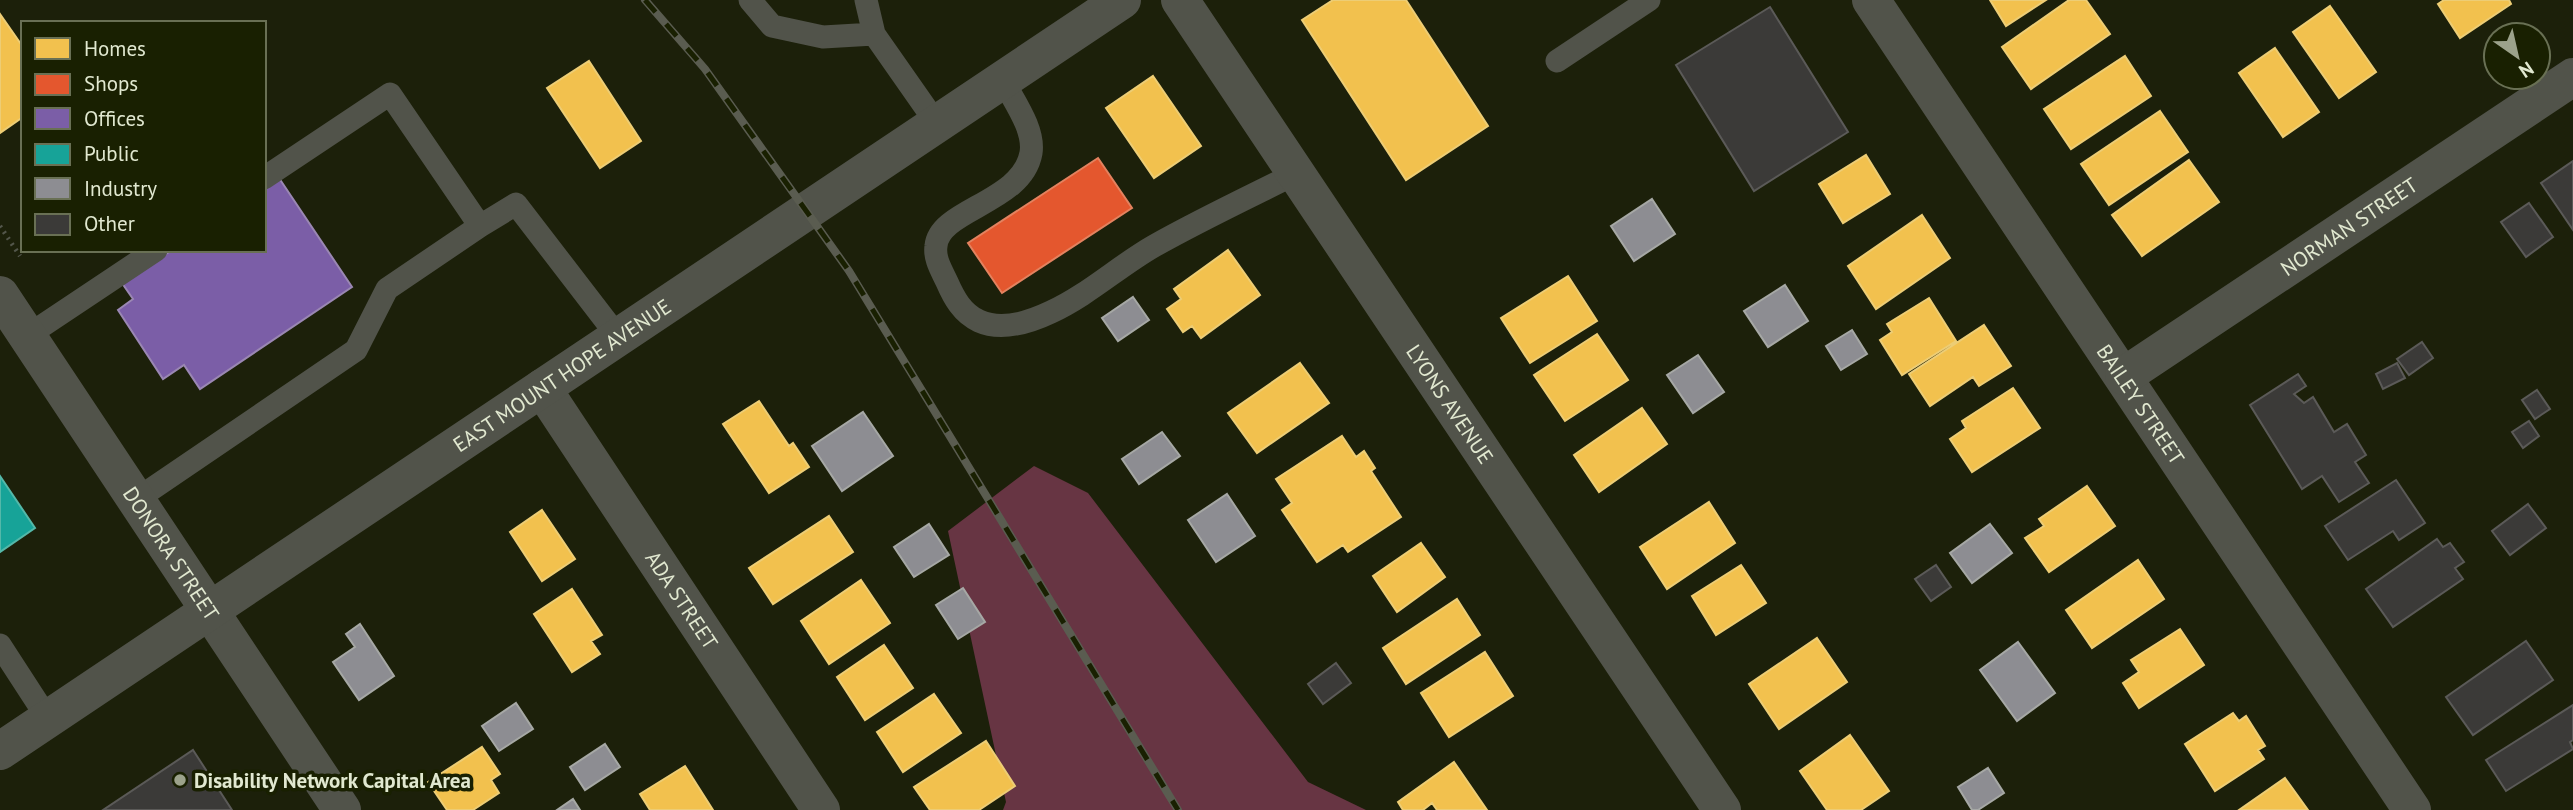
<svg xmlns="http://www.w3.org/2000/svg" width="2573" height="810" font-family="'PT Sans',sans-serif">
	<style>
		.green { fill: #673543 }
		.homes { fill: #f2c14e; stroke: #edcd75; stroke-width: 2 }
		.shops { fill: #e4572e; stroke: #e3825f; stroke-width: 2 }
		.offices { fill: #7b5ea7; stroke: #9a87b3; stroke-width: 2 }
		.public { fill: #17a398; stroke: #54b8a9; stroke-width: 2 }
		.industry { fill: #8d8d92; stroke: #a6a8a5; stroke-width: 2 }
		.building { fill: #3b3a38; stroke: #5b5a58; stroke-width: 2 }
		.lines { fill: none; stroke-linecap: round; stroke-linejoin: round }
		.path { stroke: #53564b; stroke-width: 4.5; stroke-dasharray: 2 5; stroke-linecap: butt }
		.service { stroke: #51534a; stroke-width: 23 }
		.minor { stroke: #51534a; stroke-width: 38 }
		.tertiary { stroke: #51534a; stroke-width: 38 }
		.rail-casing { stroke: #5a5c50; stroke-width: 8 }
		.rail { stroke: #192001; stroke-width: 5; stroke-dasharray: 16; stroke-linecap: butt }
		.poi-dot { fill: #9ca28b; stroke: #192001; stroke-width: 2.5 }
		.labels { text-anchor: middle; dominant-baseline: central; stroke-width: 7; stroke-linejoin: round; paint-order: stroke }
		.street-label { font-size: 21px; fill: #e1e8d0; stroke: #192001 }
		.poi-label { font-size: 21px; font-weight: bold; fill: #e1e8d0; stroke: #192001; text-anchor: start }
	</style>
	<rect width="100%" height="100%" fill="#1c200a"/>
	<path class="green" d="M 1034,466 L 1088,493 L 1308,782 L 1366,810 L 1003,810 L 1006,802 L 948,531 Z"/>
	<path class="homes" d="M 1333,0 L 1406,0 L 1488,126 L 1406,180 L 1302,20 Z
		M 1990,0 L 2046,0 L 2006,26 Z
		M 2069,0 L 2086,0 L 2110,34 L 2031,89 L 2002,47 Z
		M 2444,0 L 2509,0 L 2511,4 L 2460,38 L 2438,4 Z
		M 2330,6 L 2376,72 L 2339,98 L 2293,32 Z
		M 0,14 L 23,47 L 23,117 L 0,133 Z
		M 2275,48 L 2319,112 L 2283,137 L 2239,73 Z
		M 2125,56 L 2151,96 L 2071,149 L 2044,109 Z
		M 589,61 L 641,141 L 600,168 L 547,88 Z
		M 1153,76 L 1201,146 L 1154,178 L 1106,108 Z
		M 2160,111 L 2188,152 L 2109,205 L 2081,164 Z
		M 1866,155 L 1890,194 L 1843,223 L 1819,184 Z
		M 2189,160 L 2219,202 L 2142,256 L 2112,215 Z
		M 1922,215 L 1950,258 L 1876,309 L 1848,266 Z
		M 1228,250 L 1260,295 L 1201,338 L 1192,326 L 1183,332 L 1167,309 L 1181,299 L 1174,289 Z
		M 1568,276 L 1597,321 L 1530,363 L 1501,318 Z
		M 1929,298 L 1956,341 L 1902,375 L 1880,340 L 1892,332 L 1887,324 Z
		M 1984,325 L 2011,366 L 1979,386 L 1973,377 L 1930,406 L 1909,374 Z
		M 1597,334 L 1628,380 L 1565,421 L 1534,375 Z
		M 1300,363 L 1329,403 L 1257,453 L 1228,413 Z
		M 2013,388 L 2040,428 L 1972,472 L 1950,439 L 1966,428 L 1962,421 Z
		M 759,401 L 789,446 L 793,443 L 809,467 L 769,493 L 723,424 Z
		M 1642,408 L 1667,444 L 1599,492 L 1574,455 Z
		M 1342,436 L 1356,457 L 1364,451 L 1375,468 L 1371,471 L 1401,517 L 1348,552 L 1343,545 L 1317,562 L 1282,510 L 1292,503 L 1276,479 Z
		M 2087,486 L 2115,526 L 2049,572 L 2025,538 L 2044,526 L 2039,519 Z
		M 1709,502 L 1735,543 L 1667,589 L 1640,547 Z
		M 542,510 L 575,559 L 542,581 L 510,532 Z
		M 829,516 L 853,552 L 773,604 L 749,568 Z
		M 1421,543 L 1445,577 L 1397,612 L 1373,576 Z
		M 2138,560 L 2164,599 L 2092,648 L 2066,610 Z
		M 1741,565 L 1766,603 L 1716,635 L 1692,596 Z
		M 861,580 L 890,623 L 829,664 L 801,621 Z
		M 572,589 L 602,635 L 591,641 L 600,654 L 572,672 L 534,614 Z
		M 1457,599 L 1480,635 L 1406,684 L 1383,648 Z
		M 2180,629 L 2204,665 L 2139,708 L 2123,683 L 2139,672 L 2131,660 Z
		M 1817,638 L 1847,682 L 1779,729 L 1749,684 Z
		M 884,645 L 913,688 L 865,720 L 837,677 Z
		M 1485,652 L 1513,696 L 1449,737 L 1421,693 Z
		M 934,694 L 961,733 L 903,772 L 877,732 Z
		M 2233,713 L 2239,721 L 2246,716 L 2265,746 L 2258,750 L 2264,759 L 2215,791 L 2185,744 Z
		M 1850,735 L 1889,791 L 1861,810 L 1827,810 L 1800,771 Z
		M 986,741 L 1015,786 L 979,810 L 930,810 L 914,787 Z
		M 482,747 L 500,774 L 491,780 L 499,793 L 473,810 L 447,810 L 428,782 Z
		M 1454,762 L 1487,810 L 1437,810 L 1432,803 L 1423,810 L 1403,810 L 1398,802 Z
		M 685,766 L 713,810 L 650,810 L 640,794 Z
		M 2285,778 L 2308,810 L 2239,810 Z"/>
	<path class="shops" d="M 1098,158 L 1132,208 L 1002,293 L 968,243 Z"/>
	<path class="offices" d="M 279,178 L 352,287 L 200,389 L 184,365 L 163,379 L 118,310 L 133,299 L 122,283 L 172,250 L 264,250 L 264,188 Z"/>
	<path class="public" d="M 0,476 L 35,528 L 0,552 Z"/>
	<path class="industry" d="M 1652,199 L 1675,234 L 1634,261 L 1611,226 Z
		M 1785,285 L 1808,321 L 1768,347 L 1744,311 Z
		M 1133,297 L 1149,320 L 1118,341 L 1102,318 Z
		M 1852,330 L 1867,354 L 1841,370 L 1826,346 Z
		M 1698,355 L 1724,392 L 1693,413 L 1667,375 Z
		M 863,412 L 893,456 L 842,491 L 812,446 Z
		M 1162,432 L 1180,456 L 1139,484 L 1122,459 Z
		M 1227,494 L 1255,536 L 1216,562 L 1188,520 Z
		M 929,524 L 949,555 L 914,577 L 894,547 Z
		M 1990,524 L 2012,553 L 1972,583 L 1950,553 Z
		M 963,588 L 985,622 L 958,639 L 936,605 Z
		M 360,624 L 394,676 L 359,700 L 333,662 L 355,647 L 346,634 Z
		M 2018,642 L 2055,693 L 2017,721 L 1980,670 Z
		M 516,703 L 533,729 L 499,751 L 482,726 Z
		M 605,744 L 620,767 L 585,790 L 570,767 Z
		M 1988,768 L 2004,793 L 1978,810 L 1972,810 L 1958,787 Z
		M 573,799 L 580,810 L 557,810 Z"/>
	<path class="building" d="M 1770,7 L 1848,132 L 1754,191 L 1676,65 Z
		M 2573,161 L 2573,230 L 2541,183 Z
		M 2529,203 L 2553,237 L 2526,257 L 2501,222 Z
		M 2422,342 L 2433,358 L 2409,375 L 2397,359 Z
		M 2397,363 L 2405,378 L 2383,389 L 2376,374 Z
		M 2298,374 L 2306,386 L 2294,394 L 2304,403 L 2313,397 L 2334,432 L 2347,424 L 2366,455 L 2355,462 L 2369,483 L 2339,502 L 2322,476 L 2302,489 L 2250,405 Z
		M 2537,390 L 2550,409 L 2535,419 L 2522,400 Z
		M 2529,421 L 2539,436 L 2523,448 L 2512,432 Z
		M 2396,480 L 2425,523 L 2399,540 L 2393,531 L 2348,560 L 2325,526 Z
		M 2528,504 L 2546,528 L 2510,555 L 2492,531 Z
		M 2437,539 L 2443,547 L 2450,543 L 2464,562 L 2455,568 L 2463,579 L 2393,627 L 2366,589 Z
		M 1936,565 L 1951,587 L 1931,601 L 1915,579 Z
		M 2526,641 L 2553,680 L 2473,735 L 2446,697 Z
		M 1336,663 L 1351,683 L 1323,704 L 1308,684 Z
		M 2573,705 L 2573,740 L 2570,742 L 2573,749 L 2506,791 L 2486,760 Z
		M 193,750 L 232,810 L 103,810 Z"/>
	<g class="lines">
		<path class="path" d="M 0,226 L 20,256"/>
		<path class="service" d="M 750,0 L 772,26 L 823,37 L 874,34
			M 866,0 L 874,34 L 937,124
			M 1557,61 L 1649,0
			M 1003,80 C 1013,100 1035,129 1031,153 C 1022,203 939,209 936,246 C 934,259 942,271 947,282 C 954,298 962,313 979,321 C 1001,331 1030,322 1051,312 C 1088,295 1119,266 1154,246 C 1200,220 1249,197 1297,173
			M 264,178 L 390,94 L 480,226 L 516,204 L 619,338
			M 27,336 L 156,250
			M 137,499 L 356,350 L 387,289 L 480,226
			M 0,645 L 48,719"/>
		<g class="minor">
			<path id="s1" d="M 1180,0 L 1722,810"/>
			<path id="s2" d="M 1871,0 L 2412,810"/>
			<path id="s3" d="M 0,295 L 342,810"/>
			<path id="s4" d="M 2124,376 L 2573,77"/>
			<path id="s5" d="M 542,388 L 821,810"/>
		</g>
		<path class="tertiary" id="s6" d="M 0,751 L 1122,0"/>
		<g class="rail-casing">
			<path id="rail" d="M 645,0 L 705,69 L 849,271 L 1178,810"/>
		</g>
		<use href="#rail" class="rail"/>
	</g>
	<circle class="poi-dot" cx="180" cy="780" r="7"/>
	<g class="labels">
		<g class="street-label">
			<text stroke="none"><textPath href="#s4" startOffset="270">NORMAN STREET</textPath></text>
			<text stroke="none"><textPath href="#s6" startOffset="676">EAST MOUNT HOPE AVENUE</textPath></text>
			<text stroke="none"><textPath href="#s1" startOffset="486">LYONS AVENUE</textPath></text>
			<text stroke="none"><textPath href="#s2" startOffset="486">BAILEY STREET</textPath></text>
			<text stroke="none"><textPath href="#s3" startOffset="310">DONORA STREET</textPath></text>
			<text stroke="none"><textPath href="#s5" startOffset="254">ADA STREET</textPath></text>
		</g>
		<g class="poi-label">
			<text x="194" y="780">Disability Network Capital Area</text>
		</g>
	</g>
	<rect x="21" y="21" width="245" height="231" fill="#192001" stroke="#697054" stroke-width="2"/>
	<rect x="35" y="38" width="35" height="21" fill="#f2c14e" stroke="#697054" stroke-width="2"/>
	<text x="84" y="56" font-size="21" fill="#e1e8d0">Homes</text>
	<rect x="35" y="74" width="35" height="21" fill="#e4572e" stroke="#697054" stroke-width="2"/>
	<text x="84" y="91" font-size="21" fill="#e1e8d0">Shops</text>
	<rect x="35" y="108" width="35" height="21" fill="#7b5ea7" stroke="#697054" stroke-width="2"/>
	<text x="84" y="126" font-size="21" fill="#e1e8d0">Offices</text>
	<rect x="35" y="144" width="35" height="21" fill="#17a398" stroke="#697054" stroke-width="2"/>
	<text x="84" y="161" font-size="21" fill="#e1e8d0">Public</text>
	<rect x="35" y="178" width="35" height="21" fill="#8d8d92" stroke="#697054" stroke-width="2"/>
	<text x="84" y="196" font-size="21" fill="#e1e8d0">Industry</text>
	<rect x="35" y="214" width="35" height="21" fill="#3b3a38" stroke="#697054" stroke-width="2"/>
	<text x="84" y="231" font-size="21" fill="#e1e8d0">Other</text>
	<g transform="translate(2517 56) rotate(146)"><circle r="33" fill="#192001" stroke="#697054" stroke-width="2"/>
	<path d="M0-5L12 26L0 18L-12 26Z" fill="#9ca28b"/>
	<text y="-10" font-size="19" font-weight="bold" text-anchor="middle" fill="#e1e8d0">N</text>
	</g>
</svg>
